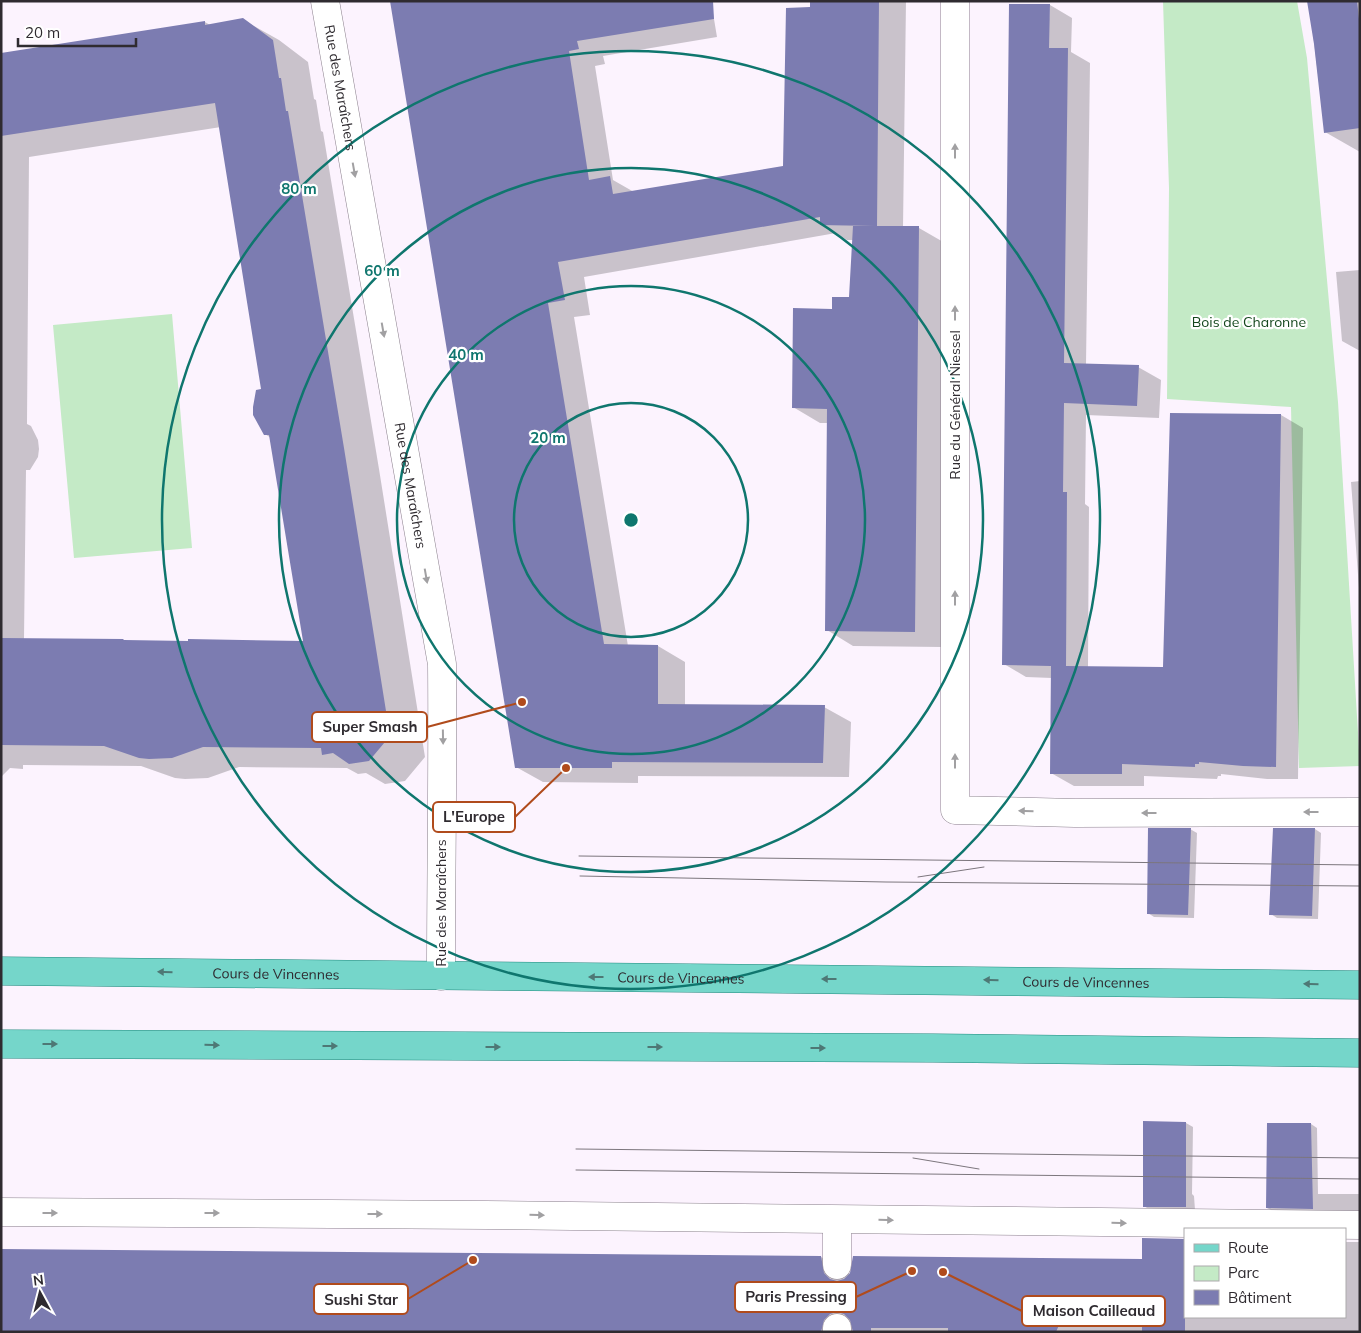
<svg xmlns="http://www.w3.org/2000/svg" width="1361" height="1333" font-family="Mulish,sans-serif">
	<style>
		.green { fill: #c4eac6 }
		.shadow { fill: #0003; fill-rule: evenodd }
		.building { fill: #7c7cb1 }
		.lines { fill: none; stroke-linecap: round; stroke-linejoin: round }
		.pedestrian-casing { stroke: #897f8b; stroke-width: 29 }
		.minor-casing { stroke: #897f8b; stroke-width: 29 }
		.primary-casing { stroke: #21897d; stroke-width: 29 }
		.pedestrian { stroke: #fff; stroke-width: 28 }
		.minor { stroke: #fff; stroke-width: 28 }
		.primary { stroke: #75d6ca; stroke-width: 28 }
		.tram { stroke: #7c767d; stroke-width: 1 }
		.oneway { fill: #a1a0a2 }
		.oneway2 { fill: #4e7875 }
		.ring { fill: none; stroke: #0f766e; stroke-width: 2.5 }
		.labels { text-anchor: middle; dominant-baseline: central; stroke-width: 4.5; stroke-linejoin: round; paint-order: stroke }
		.street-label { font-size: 14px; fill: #2f2b30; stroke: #fff }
		.park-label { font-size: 14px; fill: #14471d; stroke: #fff }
		.centre { fill: #0f766e; stroke: #fff; stroke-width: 2.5 }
		.ring-label { font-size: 15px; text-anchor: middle; font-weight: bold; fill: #0f766e; stroke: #fff; stroke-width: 4.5; stroke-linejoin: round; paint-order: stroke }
		.leader { fill: none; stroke: #b04b1c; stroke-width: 2 }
		.callout-dot { fill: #b04b1c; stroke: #fff; stroke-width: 2 }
		.callout { fill: #fff; stroke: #b04b1c; stroke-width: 2 }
		.callout-label { font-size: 15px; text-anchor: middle; font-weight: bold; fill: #2f2b30 }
	</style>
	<rect width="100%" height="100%" fill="#fcf3fe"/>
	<path class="green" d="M 1163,1 L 1297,1 L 1307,58 L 1338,402 L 1360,766 L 1299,768 L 1291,407 L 1167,399 L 1169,188 Z
		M 172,314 L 192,548 L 74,558 L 53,325 Z"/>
	<path class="shadow" d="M 391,1 L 711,1 L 717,37 L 603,56 L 605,64 L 595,66 L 613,180 L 634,192 L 785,167 L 812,1 L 906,1 L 903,228 L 919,228 L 945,243 L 941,647 L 853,646 L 827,630 L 828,423 L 820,423 L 793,407 L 833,310 L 851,298 L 853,240 L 847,240 L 836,233 L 584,277 L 590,315 L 574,317 L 628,646 L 658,646 L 685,662 L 685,706 L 824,707 L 851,722 L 849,777 L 638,776 L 638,783 L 543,782 L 516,767 Z
		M 1309,1 L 1360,1 L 1360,152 L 1325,132 Z
		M 1050,5 L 1072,18 L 1071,52 L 1090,63 L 1086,365 L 1138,367 L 1161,380 L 1159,418 L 1086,415 L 1085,504 L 1089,507 L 1088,667 L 1165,668 L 1281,415 L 1303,428 L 1298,779 L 1267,779 L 1221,774 L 1221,776 L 1218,776 L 1217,779 L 1144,776 L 1144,786 L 1074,786 L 1051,773 L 1052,678 L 1026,677 L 1004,664 Z
		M 243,20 L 279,40 L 308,62 L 314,99 L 316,100 L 321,131 L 323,132 L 379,469 L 425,757 L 405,781 L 385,784 L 366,773 L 358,774 L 347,768 L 239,767 L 208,778 L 185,779 L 175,778 L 141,766 L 23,765 L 23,769 L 10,768 L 1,777 L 1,54 L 205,22 L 210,25 ZM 221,127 L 262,390 L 265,434 L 271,438 L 305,642 L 126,642 L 24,640 L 26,470 L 30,470 L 38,457 L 39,449 L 38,440 L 31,426 L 27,424 L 29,157 Z
		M 1360,270 L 1360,351 L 1342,341 L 1336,272 Z
		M 1360,481 L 1360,601 L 1351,482 Z
		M 1190,829 L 1197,833 L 1194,918 L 1154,917 L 1148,913 Z
		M 1315,829 L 1321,833 L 1318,919 L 1277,918 L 1271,914 Z
		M 1145,1123 L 1186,1123 L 1193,1127 L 1192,1194 L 1194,1196 L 1195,1210 L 1150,1210 L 1144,1206 Z
		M 1311,1124 L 1317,1128 L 1318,1194 L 1360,1194 L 1360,1212 L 1273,1211 L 1267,1208 Z
		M 1345,1242 L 1360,1242 L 1360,1332 L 1,1332 L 821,1257 L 851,1275 L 1185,1317 L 1345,1317 Z"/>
	<path class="building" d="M 390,1 L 713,1 L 714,19 L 577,41 L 579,49 L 569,51 L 589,180 L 610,176 L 613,194 L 783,166 L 786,8 L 810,7 L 810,1 L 879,1 L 877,226 L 919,226 L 915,632 L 825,631 L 827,409 L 792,408 L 793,308 L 832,309 L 832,297 L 849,297 L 853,226 L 874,226 L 820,225 L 820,217 L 558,262 L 565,300 L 548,303 L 604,644 L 658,645 L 658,704 L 825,705 L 823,763 L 612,762 L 612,768 L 515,768 Z
		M 1307,1 L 1357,1 L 1360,28 L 1360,128 L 1324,133 L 1314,44 Z
		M 1009,4 L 1050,4 L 1049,48 L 1068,48 L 1064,363 L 1139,365 L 1137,406 L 1064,403 L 1063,492 L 1067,492 L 1066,666 L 1163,667 L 1170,413 L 1281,414 L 1276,767 L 1243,766 L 1199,762 L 1199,764 L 1195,764 L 1195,767 L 1122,764 L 1122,774 L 1050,774 L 1051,666 L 1002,665 Z
		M 243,18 L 273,40 L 279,78 L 281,78 L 286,111 L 288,111 L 344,448 L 390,736 L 369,761 L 349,764 L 333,753 L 322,755 L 321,748 L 203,747 L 172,758 L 149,759 L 139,758 L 104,746 L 1,745 L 1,638 L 123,639 L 124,640 L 188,641 L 188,639 L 303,641 L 269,435 L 264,435 L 253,415 L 253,407 L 256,390 L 261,389 L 215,103 L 1,136 L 1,53 L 205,21 L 205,25 Z
		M 1148,828 L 1191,828 L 1188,915 L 1147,914 Z
		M 1273,828 L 1315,828 L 1312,916 L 1269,915 Z
		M 1143,1121 L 1186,1122 L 1186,1207 L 1143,1207 Z
		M 1267,1123 L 1311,1123 L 1313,1209 L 1266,1208 Z
		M 1142,1238 L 1185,1239 L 1185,1332 L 1142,1332 L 1142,1322 L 1099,1321 L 1092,1327 L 1059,1325 L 1056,1332 L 948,1332 L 948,1328 L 871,1328 L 871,1332 L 853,1332 L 850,1320 L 844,1314 L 837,1312 L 830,1314 L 824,1320 L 821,1332 L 1,1332 L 1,1249 L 821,1256 L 824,1273 L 830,1279 L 837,1281 L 844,1279 L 850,1273 L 853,1256 L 1142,1259 Z"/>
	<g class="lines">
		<g class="pedestrian-casing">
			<path id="pedestrian" d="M 837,1265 L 837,1220
				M 837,1328 L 837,1332"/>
		</g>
		<g class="minor-casing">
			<g id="minor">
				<path id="s1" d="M 325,1 L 442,664 C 443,768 441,872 441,976"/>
				<path d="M 955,1 L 955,810 L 1075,813 L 1360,812"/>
				<path d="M 1,1212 L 486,1215 L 1360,1225"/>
			</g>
		</g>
		<g class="primary-casing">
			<g id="primary">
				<path id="s2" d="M 1,971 L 1360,985"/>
				<path d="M 1,1044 L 933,1048 L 1360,1053"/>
			</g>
		</g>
		<use href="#pedestrian" class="pedestrian"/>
		<use href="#minor" class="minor"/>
		<use href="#primary" class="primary"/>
		<path class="tram" d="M 579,856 L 1360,865
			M 580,876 L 886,882 L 1360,886
			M 918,877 L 984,867
			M 576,1149 L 1360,1158
			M 913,1158 L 979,1169
			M 576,1170 L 1360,1179"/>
	</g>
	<defs><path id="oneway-solid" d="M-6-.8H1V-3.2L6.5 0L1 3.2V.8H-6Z" transform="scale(1.25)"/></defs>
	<g class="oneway">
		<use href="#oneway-solid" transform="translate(955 151) rotate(-90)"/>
		<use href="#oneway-solid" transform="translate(354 170) rotate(80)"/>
		<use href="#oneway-solid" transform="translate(955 313) rotate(-90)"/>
		<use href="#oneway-solid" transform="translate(383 330) rotate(80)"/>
		<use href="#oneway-solid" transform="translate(426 576) rotate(80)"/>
		<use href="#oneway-solid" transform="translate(955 598) rotate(-90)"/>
		<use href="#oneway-solid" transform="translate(443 737) rotate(89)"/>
		<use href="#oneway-solid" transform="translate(955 761) rotate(-90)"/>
		<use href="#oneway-solid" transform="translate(1026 811) rotate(-179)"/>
		<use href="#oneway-solid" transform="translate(1311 812) rotate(180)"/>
		<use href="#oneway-solid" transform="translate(1149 813) rotate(180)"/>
		<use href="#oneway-solid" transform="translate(50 1213)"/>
		<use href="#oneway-solid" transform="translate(212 1213)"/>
		<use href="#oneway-solid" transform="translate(375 1214)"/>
		<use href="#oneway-solid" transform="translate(537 1215) rotate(1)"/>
		<use href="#oneway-solid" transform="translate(886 1220) rotate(1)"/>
		<use href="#oneway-solid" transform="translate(1119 1223) rotate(1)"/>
	</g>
	<g class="oneway2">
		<use href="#oneway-solid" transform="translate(165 972) rotate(-179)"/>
		<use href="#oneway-solid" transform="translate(596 977) rotate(-180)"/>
		<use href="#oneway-solid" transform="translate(829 979) rotate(-180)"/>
		<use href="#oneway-solid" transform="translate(991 980) rotate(-179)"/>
		<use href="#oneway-solid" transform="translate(1311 984) rotate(-179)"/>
		<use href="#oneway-solid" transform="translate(50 1044)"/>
		<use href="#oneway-solid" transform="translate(212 1045) rotate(1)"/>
		<use href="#oneway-solid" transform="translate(330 1046)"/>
		<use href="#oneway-solid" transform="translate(493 1047)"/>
		<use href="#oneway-solid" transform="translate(655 1047)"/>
		<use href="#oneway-solid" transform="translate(818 1048)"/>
	</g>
	<g class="ring">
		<circle cx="631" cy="520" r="117"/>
		<circle cx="631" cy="520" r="234"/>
		<circle cx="631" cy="520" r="352"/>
		<circle cx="631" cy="520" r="469"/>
	</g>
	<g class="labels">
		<g class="street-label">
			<text stroke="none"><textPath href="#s1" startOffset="88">Rue des Maraîchers</textPath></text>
			<text transform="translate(955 405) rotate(-90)">Rue du Général Niessel</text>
			<text stroke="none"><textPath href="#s1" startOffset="492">Rue des Maraîchers</textPath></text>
			<text transform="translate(441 903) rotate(-90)">Rue des Maraîchers</text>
			<text stroke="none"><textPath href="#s2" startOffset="275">Cours de Vincennes</textPath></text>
			<text stroke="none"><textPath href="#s2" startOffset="680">Cours de Vincennes</textPath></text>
			<text stroke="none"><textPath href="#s2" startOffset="1085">Cours de Vincennes</textPath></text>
		</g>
		<g class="park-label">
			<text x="1249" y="322">Bois de Charonne</text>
		</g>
	</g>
	<circle cx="631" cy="520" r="8" class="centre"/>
	<g class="ring-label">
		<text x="299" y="194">80 m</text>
		<text x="382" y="276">60 m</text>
		<text x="466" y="360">40 m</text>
		<text x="548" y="443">20 m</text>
	</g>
	<path class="leader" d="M522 702L427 727M566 768L515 817M912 1271L856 1297M473 1260L408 1299M943 1272L1022 1311"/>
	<g class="callout-dot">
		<circle cx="522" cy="702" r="5"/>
		<circle cx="566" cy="768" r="5"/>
		<circle cx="912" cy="1271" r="5"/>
		<circle cx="473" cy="1260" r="5"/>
		<circle cx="943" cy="1272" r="5"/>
	</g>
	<g class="callout">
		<rect x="312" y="712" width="115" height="30" rx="5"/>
		<rect x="433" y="802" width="82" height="30" rx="5"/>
		<rect x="735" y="1282" width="121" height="30" rx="5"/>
		<rect x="314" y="1284" width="94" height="30" rx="5"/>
		<rect x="1022" y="1296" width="143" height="30" rx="5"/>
	</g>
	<g class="callout-label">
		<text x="370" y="732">Super Smash</text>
		<text x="474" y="822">L'Europe</text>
		<text x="796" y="1302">Paris Pressing</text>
		<text x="361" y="1305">Sushi Star</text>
		<text x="1094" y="1316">Maison Cailleaud</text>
	</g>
	<rect width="1361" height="1333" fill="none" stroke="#2f2b30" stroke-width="5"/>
	<rect x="1184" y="1228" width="162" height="90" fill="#ffffff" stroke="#acaaac"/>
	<rect x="1194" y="1244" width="25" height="8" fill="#75d6ca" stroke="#acaaac"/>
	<text x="1228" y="1253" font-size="15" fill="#2f2b30">Route</text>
	<rect x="1194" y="1266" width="25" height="15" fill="#c4eac6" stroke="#acaaac"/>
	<text x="1228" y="1278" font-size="15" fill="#2f2b30">Parc</text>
	<rect x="1194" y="1290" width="25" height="15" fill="#7c7cb1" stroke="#acaaac"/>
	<text x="1228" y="1303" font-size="15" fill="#2f2b30">Bâtiment</text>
	<g transform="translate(40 1293) rotate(353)" stroke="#ffffff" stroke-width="4" paint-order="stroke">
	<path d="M0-4L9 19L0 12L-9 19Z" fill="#2f2b30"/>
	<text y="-8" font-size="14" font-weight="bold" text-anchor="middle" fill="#2f2b30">N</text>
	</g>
	<path d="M18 38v8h118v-8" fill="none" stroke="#2f2b30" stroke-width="2.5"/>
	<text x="25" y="38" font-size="15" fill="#2f2b30" stroke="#ffffff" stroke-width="4" paint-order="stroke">20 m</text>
</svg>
